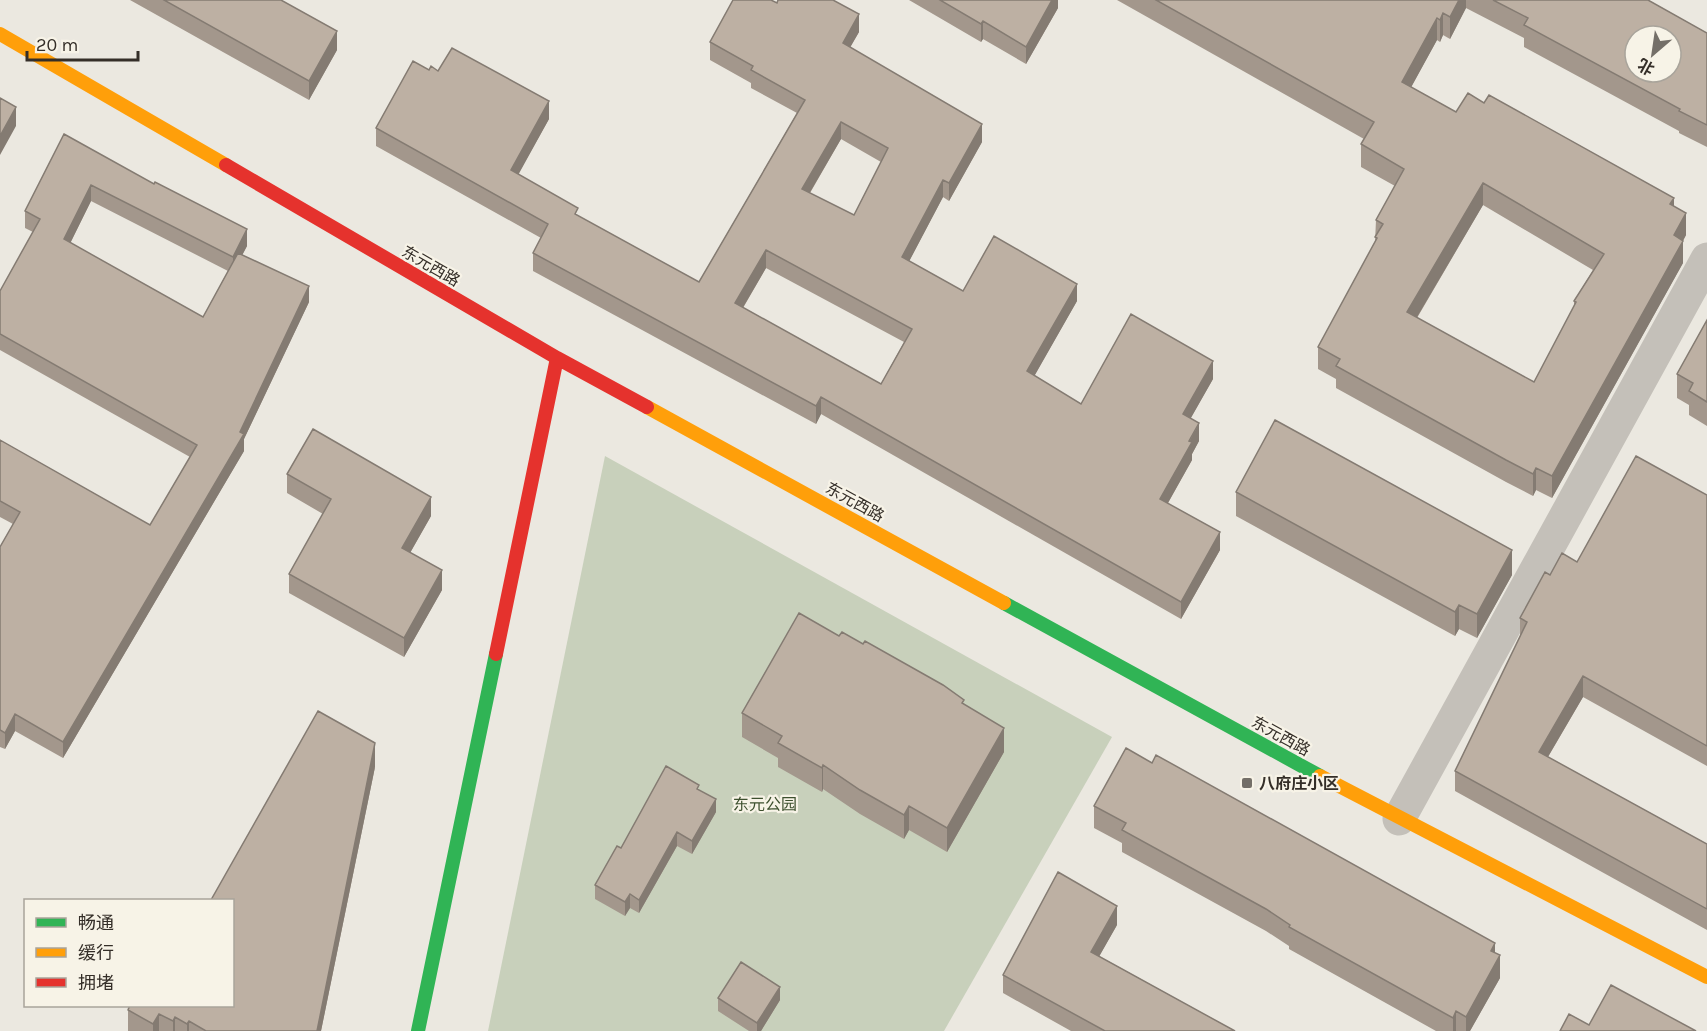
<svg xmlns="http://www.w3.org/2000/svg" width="1707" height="1031" font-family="Karla,'Noto Sans SC',sans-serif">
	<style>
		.green { fill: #c8d0bb }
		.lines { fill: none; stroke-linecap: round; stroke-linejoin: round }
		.street { stroke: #c4c0b9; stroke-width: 33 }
		.fast { stroke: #30b455; stroke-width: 14 }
		.slow { stroke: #ff9f0a; stroke-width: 14 }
		.jam { stroke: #e5322d; stroke-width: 14 }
		.wall { fill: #a3978c; fill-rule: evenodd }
		.shaded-wall { fill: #847b72 }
		.building { fill: #bdb0a3; stroke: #847b72; stroke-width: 1.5; fill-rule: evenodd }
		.poi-dot { fill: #746f68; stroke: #f7f3e7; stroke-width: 2 }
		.labels { text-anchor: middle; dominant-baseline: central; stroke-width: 4.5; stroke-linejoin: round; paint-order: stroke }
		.street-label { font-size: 16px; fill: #342e28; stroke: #f7f3e7 }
		.poi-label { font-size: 16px; font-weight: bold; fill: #342e28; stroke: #f7f3e7; text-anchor: start }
		.park-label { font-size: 16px; fill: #3d502e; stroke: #f7f3e7 }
	</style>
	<rect width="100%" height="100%" fill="#ebe8e0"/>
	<path class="green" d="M 605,456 L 1112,737 L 944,1031 L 488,1031 Z"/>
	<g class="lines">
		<path class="street" d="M 1399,819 L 1707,259"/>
		<path class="fast" d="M 1004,603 L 1320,776
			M 418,1031 L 496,654"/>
		<path class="slow" d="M 0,34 L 226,165
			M 647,407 L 1004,603
			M 1320,776 L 1707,977"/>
		<path class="jam" d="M 226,165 L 557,358 L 647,407
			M 496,654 L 557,358"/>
	</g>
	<path class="wall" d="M 130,0 L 281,0 L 337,50 L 309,100 Z
		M 909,0 L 1058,0 L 1058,8 L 1026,64 L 983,39 L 981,42 Z
		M 1117,0 L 1648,0 L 1707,33 L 1707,147 L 1679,133 L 1679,131 L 1524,47 L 1524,38 L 1466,8 L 1450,39 L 1443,35 L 1440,42 L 1437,40 L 1411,87 L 1456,112 L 1484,103 L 1674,206 L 1686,235 L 1683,241 L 1683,263 L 1552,498 L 1536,490 L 1533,496 L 1506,482 L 1336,388 L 1336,379 L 1318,369 L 1318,347 L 1375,242 L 1376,220 L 1395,186 L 1361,167 L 1361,144 L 1364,139 ZM 1483,205 L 1593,270 L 1574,301 L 1574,307 L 1534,382 L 1417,318 Z
		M 777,3 L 859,32 L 850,47 L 982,142 L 949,201 L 943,197 L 909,261 L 963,291 L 1077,301 L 1034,376 L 1081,404 L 1213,379 L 1190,419 L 1199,441 L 1192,454 L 1192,460 L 1168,503 L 1220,550 L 1181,619 L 821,414 L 816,424 L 533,271 L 533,253 L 541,238 L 376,146 L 376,128 L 429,70 L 438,71 L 549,119 L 518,174 L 578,216 L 699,282 L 797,113 L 751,88 L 751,83 L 710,60 L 710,42 ZM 841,139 L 881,162 L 854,215 L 810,193 ZM 766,268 L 904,342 L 881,384 L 743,308 Z
		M 64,134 L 247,246 L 242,255 L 309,302 L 244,439 L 244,451 L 63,758 L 15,731 L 5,749 L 0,747 L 0,547 L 13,524 L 0,517 L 0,440 L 150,525 L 190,457 L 0,350 L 0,291 L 33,232 L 25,228 L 25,211 ZM 91,201 L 228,271 L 203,317 L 70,243 Z
		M 1707,320 L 1707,426 L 1689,415 L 1689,405 L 1677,398 L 1677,374 Z
		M 287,474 L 431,516 L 410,553 L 442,590 L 404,657 L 289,593 L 289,574 L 323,514 L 287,493 Z
		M 1236,492 L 1512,575 L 1477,638 L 1459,629 L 1455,636 L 1236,516 Z
		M 1707,495 L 1707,766 L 1583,697 L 1548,757 L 1707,844 L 1707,930 L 1455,791 L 1455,771 L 1520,637 L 1520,618 L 1550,575 Z
		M 839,636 L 964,704 L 1004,752 L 947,852 L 909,830 L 904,839 L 860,814 L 823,789 L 822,792 L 778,767 L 778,758 L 742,737 L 742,713 Z
		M 375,767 L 321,1031 L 128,1031 L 128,1010 L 129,1007 L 126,1005 L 232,1005 Z
		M 699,790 L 716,812 L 692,854 L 677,846 L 639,913 L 630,908 L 625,916 L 595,899 L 595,885 L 621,848 Z
		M 1094,806 L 1495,953 L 1500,978 L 1470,1031 L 1436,1031 L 1289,949 L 1289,946 L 1266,931 L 1122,852 L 1122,843 L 1094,828 Z
		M 1117,925 L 1099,956 L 1235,1031 L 1071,1031 L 1003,993 L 1003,975 Z
		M 718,998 L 780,1000 L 761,1031 L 749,1031 L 718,1011 Z"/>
	<path class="shaded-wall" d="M 1052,0 L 1058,0 L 1058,8 L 1026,64 L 1026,47 Z
		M 1459,0 L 1466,0 L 1466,8 L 1450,39 L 1450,17 Z
		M 1443,13 L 1443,35 L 1440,42 L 1440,20 Z
		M 859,14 L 859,32 L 843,60 L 843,43 Z
		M 1437,18 L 1437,40 L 1402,104 L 1402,82 Z
		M 983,21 L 983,39 L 981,42 L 981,24 Z
		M 337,31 L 337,50 L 309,100 L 309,81 Z
		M 549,101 L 549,119 L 511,188 L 511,170 Z
		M 16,107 L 16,126 L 0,155 L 0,136 Z
		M 841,122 L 841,139 L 802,206 L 802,189 Z
		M 982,124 L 982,142 L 949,201 L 949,183 Z
		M 943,180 L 943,197 L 902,275 L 902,257 Z
		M 1483,183 L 1483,205 L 1407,334 L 1407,312 Z
		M 91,185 L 91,201 L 64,256 L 64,239 Z
		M 1674,198 L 1674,220 L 1670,204 Z
		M 1686,213 L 1686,235 L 1674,257 L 1674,235 Z
		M 247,229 L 247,246 L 233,273 L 233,257 Z
		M 1683,241 L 1683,263 L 1552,498 L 1552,476 Z
		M 766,250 L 766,268 L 735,321 L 735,303 Z
		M 1077,284 L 1077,301 L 1027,389 L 1027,371 Z
		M 309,286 L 309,302 L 244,439 L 244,451 L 63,758 L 63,742 L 240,432 Z
		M 1213,361 L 1213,379 L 1183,432 L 1183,414 Z
		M 821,397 L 821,414 L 816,424 L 816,406 Z
		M 1199,423 L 1199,441 L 1192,454 L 1192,460 L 1160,517 L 1160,499 Z
		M 1536,468 L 1536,490 L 1533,496 L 1533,474 Z
		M 431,497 L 431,516 L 402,567 L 402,548 Z
		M 1220,532 L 1220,550 L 1181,619 L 1181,602 Z
		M 1512,550 L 1512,575 L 1477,638 L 1477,614 Z
		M 442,570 L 442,590 L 404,657 L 404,638 Z
		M 1459,605 L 1459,629 L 1455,636 L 1455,612 Z
		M 1583,676 L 1583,697 L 1539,772 L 1539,752 Z
		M 15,714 L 15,731 L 5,749 L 5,733 Z
		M 1004,728 L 1004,752 L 947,852 L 947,828 Z
		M 375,743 L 375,767 L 321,1031 L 317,1031 Z
		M 823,765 L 823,789 L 822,792 L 822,768 Z
		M 716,799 L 716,812 L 692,854 L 692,841 Z
		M 909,806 L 909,830 L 904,839 L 904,815 Z
		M 677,832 L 677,846 L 639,913 L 639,900 Z
		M 630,894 L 630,908 L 625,916 L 625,902 Z
		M 1117,906 L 1117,925 L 1091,971 L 1091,952 Z
		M 1495,943 L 1495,964 L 1500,955 L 1500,978 L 1470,1031 L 1466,1031 L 1466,1017 L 1491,951 Z
		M 780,987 L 780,1000 L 761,1031 L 757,1031 L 757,1023 Z
		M 1456,1011 L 1456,1031 L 1453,1031 L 1453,1018 Z
		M 159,1014 L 159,1031 L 153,1031 L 153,1024 Z
		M 175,1017 L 175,1031 L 173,1031 L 173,1021 Z
		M 189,1021 L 189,1031 L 187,1031 L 187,1024 Z"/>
	<path class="building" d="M 164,0 L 281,0 L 337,31 L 309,81 Z
		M 733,0 L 771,0 L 777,3 L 778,0 L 833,0 L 859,14 L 843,43 L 982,124 L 949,183 L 943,180 L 902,257 L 963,291 L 994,236 L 1077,284 L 1027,371 L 1081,404 L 1131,314 L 1213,361 L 1183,414 L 1199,423 L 1189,441 L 1192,442 L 1160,499 L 1220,532 L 1181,602 L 821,397 L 816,406 L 533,253 L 548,224 L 376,128 L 413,61 L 429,70 L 431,66 L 438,71 L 452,48 L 549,101 L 511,170 L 578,208 L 575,214 L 699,282 L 805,100 L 751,70 L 753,66 L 710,42 ZM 841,122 L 888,148 L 854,215 L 802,189 ZM 766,250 L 912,329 L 881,384 L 735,303 Z
		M 940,0 L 1052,0 L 1026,47 L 983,21 L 981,24 Z
		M 1156,0 L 1459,0 L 1450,17 L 1443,13 L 1440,20 L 1437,18 L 1402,82 L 1456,112 L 1468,93 L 1484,103 L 1489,95 L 1674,198 L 1670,204 L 1686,213 L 1674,235 L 1683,241 L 1552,476 L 1536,468 L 1533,474 L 1506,460 L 1336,366 L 1340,359 L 1318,347 L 1377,238 L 1375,237 L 1383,224 L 1376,220 L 1404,169 L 1361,144 L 1374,122 ZM 1483,183 L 1604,254 L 1574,301 L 1576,302 L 1534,382 L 1407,312 Z
		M 1493,0 L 1648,0 L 1707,33 L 1707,125 L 1679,111 L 1680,109 L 1524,25 L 1528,18 ZM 1635,36 L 1671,36 L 1671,72 L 1635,72 Z
		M 0,98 L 16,107 L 0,136 Z
		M 64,134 L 154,184 L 155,182 L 247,229 L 233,257 L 91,185 L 64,239 L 203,317 L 238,253 L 309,286 L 240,432 L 244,434 L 63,742 L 15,714 L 5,733 L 0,730 L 0,547 L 20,512 L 0,501 L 0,440 L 150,525 L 197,445 L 0,334 L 0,291 L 40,219 L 25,211 Z
		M 1707,320 L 1707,402 L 1689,391 L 1693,383 L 1677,374 Z
		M 1275,420 L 1512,550 L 1477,614 L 1459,605 L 1455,612 L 1236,492 Z
		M 313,429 L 431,497 L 402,548 L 442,570 L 404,638 L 289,574 L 331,499 L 287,474 Z
		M 1636,456 L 1707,495 L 1707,746 L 1583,676 L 1539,752 L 1707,844 L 1707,909 L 1455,771 L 1527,622 L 1520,618 L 1545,572 L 1550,575 L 1562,553 L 1577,562 Z
		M 799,613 L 839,636 L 842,632 L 863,644 L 865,641 L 943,685 L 964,700 L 962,703 L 1004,728 L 947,828 L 909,806 L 904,815 L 860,790 L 823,765 L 822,768 L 778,743 L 782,736 L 742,713 Z
		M 318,711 L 375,743 L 317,1031 L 206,1031 L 189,1021 L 187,1024 L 175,1017 L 173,1021 L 159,1014 L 153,1024 L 128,1010 L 130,1005 L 232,1005 L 232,900 L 211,900 Z
		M 1126,748 L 1152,763 L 1156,755 L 1495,943 L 1491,951 L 1500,955 L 1466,1017 L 1456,1011 L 1453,1018 L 1289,927 L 1290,925 L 1266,909 L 1122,830 L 1126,823 L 1094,806 Z
		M 666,766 L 699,785 L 697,789 L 716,799 L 692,841 L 677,832 L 639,900 L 630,894 L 625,902 L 595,885 L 617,846 L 621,848 Z
		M 1058,872 L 1117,906 L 1091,952 L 1235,1031 L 1105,1031 L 1003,975 Z
		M 741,962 L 780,987 L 757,1023 L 718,998 Z
		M 1611,985 L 1696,1031 L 1560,1031 L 1569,1014 L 1589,1025 Z"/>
	<rect class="poi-dot" x="1241" y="777" width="12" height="12" rx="3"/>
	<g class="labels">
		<g class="street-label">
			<text transform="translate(431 266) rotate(30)">东元西路</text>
			<text transform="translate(855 502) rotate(29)">东元西路</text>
			<text transform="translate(1281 736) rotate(29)">东元西路</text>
		</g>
		<g class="poi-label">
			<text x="1259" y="783">八府庄小区</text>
		</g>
		<g class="park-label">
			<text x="765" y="804">东元公园</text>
		</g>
	</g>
	<rect x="24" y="899" width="210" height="108" fill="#f7f3e7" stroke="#a9a49b" stroke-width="1.5"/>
	<rect x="36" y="918" width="30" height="9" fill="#30b455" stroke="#a9a49b" stroke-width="1.5"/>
	<text x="78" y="929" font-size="18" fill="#342e28">畅通</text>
	<rect x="36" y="948" width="30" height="9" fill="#ff9f0a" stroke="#a9a49b" stroke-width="1.5"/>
	<text x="78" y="959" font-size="18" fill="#342e28">缓行</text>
	<rect x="36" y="978" width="30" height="9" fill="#e5322d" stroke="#a9a49b" stroke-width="1.5"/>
	<text x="78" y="989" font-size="18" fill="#342e28">拥堵</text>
	<g transform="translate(1653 54) rotate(209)"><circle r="28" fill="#f7f3e7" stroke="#a9a49b" stroke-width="1.5"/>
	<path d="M0-4.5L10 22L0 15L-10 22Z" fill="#746f68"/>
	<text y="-9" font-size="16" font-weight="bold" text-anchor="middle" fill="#342e28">北</text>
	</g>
	<path d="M27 51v9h111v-9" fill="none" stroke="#342e28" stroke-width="3"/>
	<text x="36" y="51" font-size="18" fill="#342e28" stroke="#f7f3e7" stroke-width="4.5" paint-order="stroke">20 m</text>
</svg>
